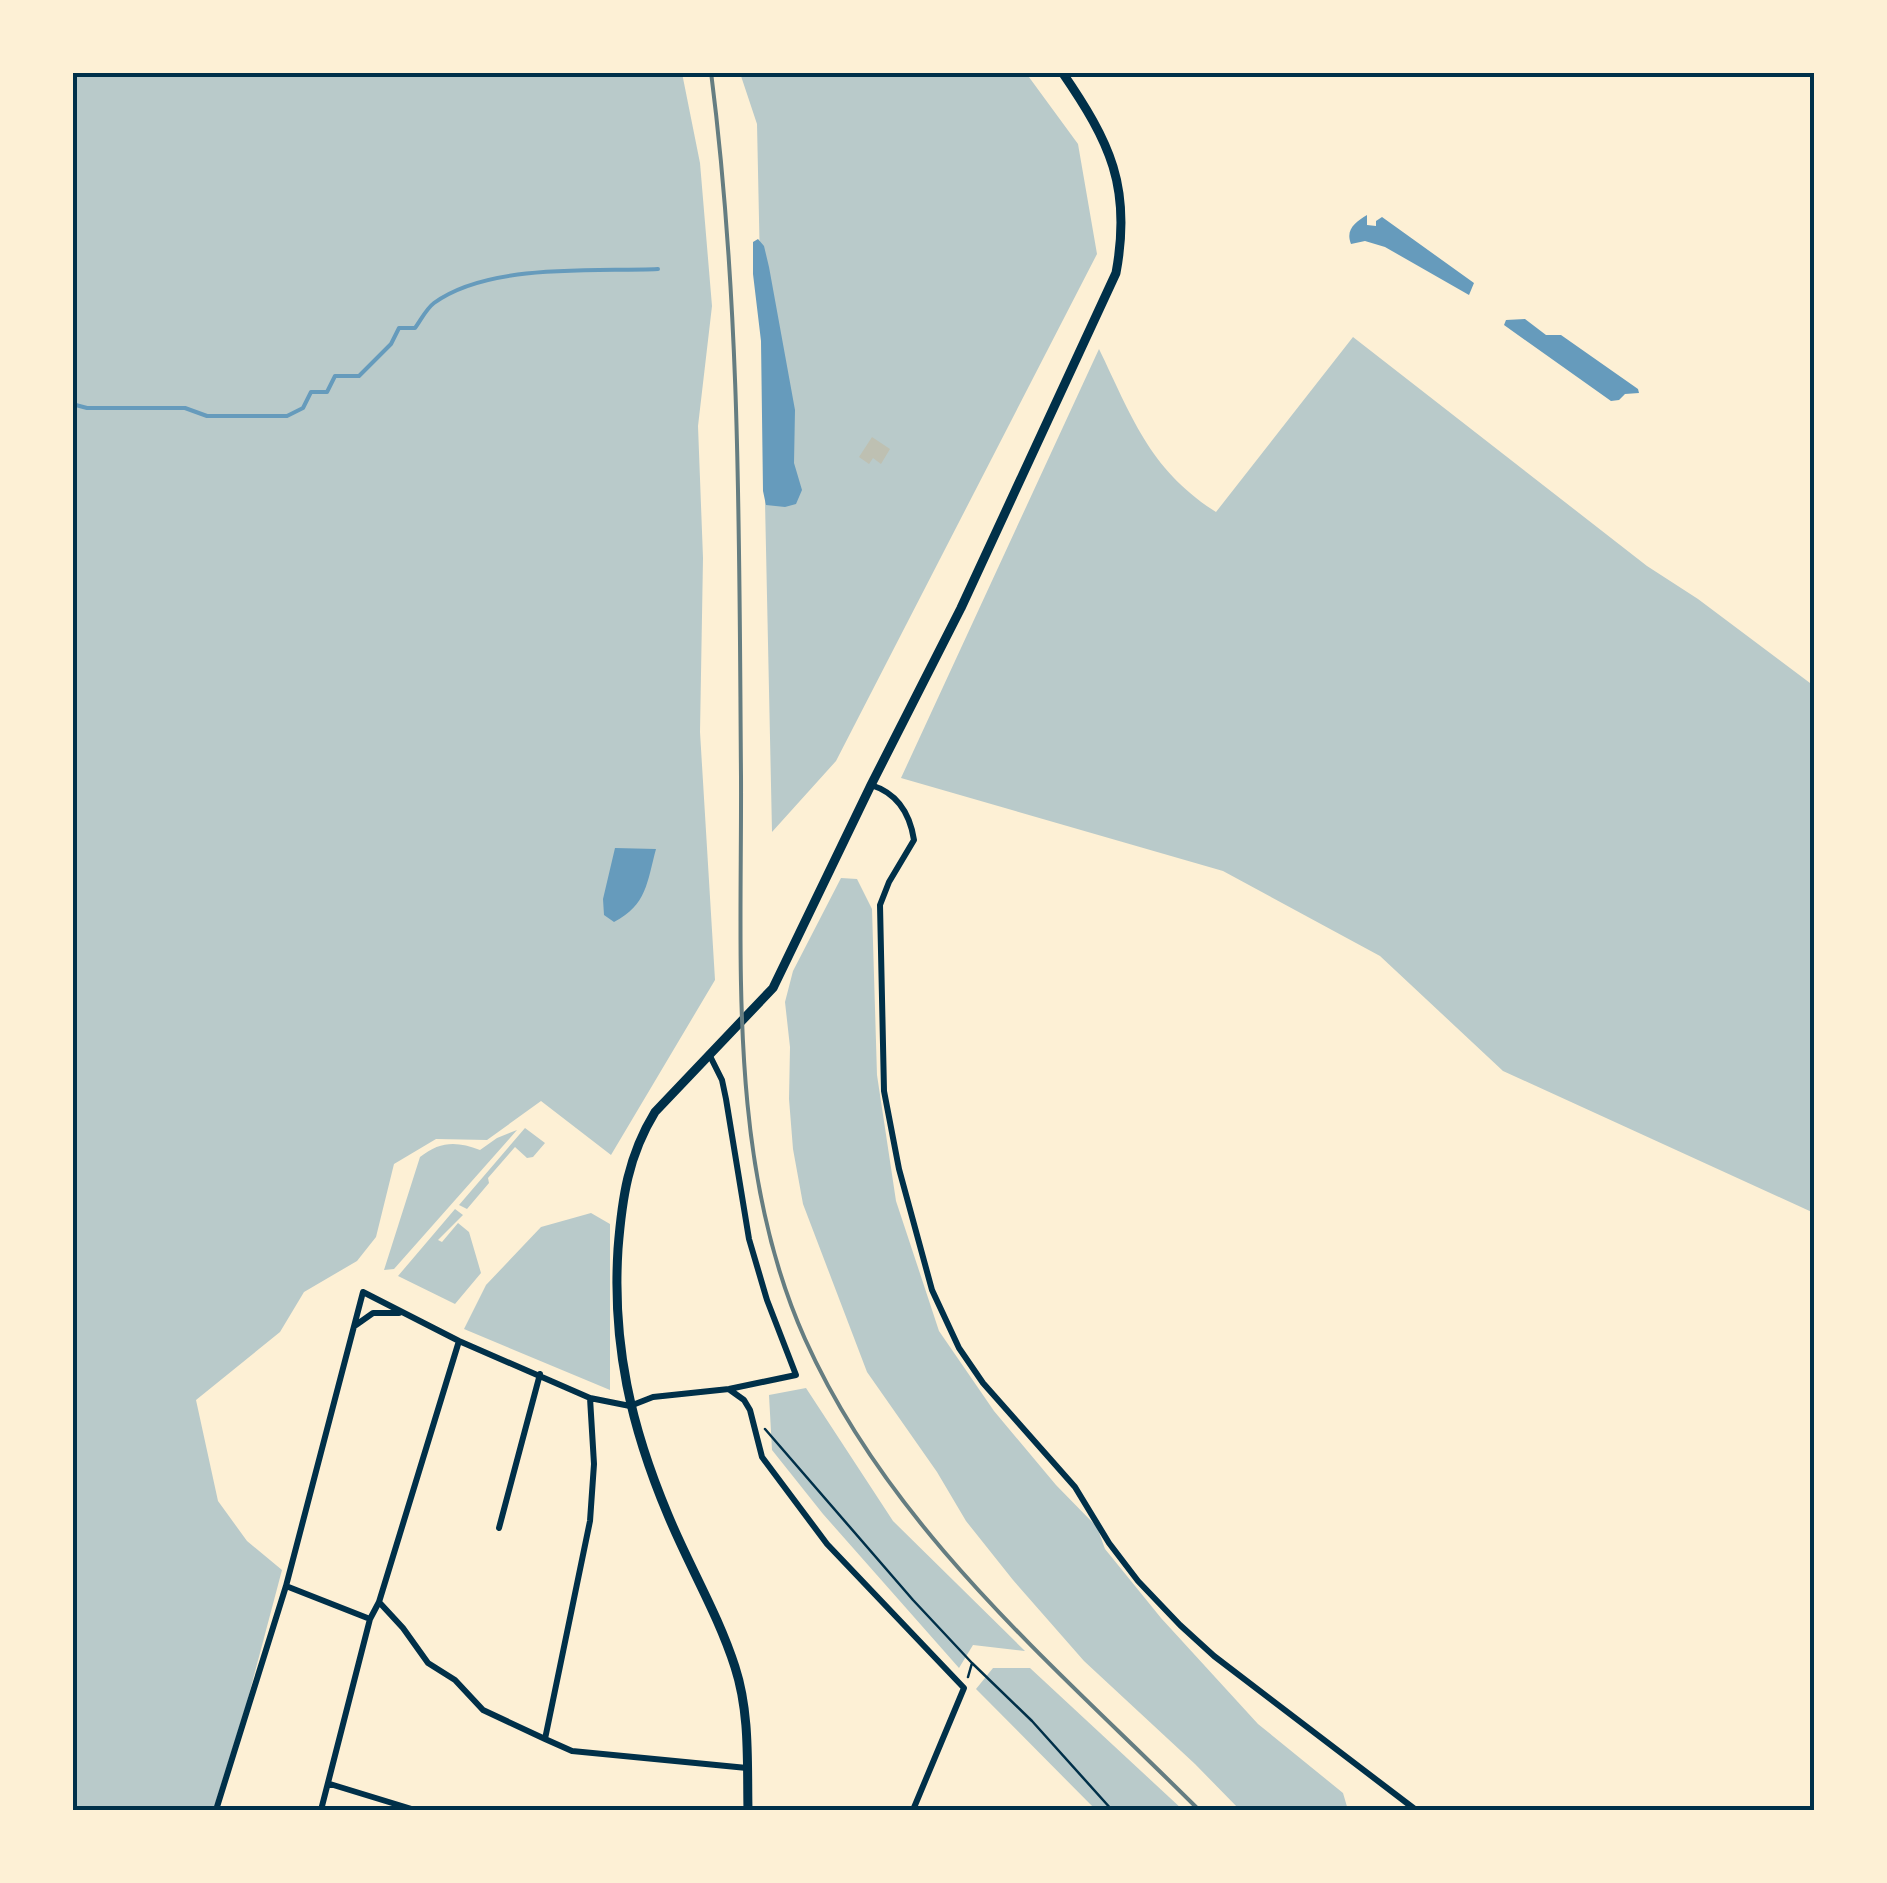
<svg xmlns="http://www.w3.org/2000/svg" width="1887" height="1883" font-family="'Source Sans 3',sans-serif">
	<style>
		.green { fill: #b9caca }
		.water { fill: #669bbc }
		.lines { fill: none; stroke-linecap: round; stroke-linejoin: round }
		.stream { stroke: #669bbc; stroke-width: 4 }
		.building { fill: #bec0b2 }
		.path { stroke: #003049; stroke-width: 2.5 }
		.minor { stroke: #003049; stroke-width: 6 }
		.secondary { stroke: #003049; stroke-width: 9 }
		.rail { stroke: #657d81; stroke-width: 4 }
		.neatline { fill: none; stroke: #003049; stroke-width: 4 }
	</style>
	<rect width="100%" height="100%" fill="#fdf0d5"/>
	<path class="green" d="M 72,73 L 682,73 L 700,163 L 712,306 L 698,426 L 703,558 L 700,732 L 715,980 L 611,1155 L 541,1101 L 487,1140 L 436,1139 L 394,1164 L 376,1237 L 357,1261 L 304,1292 L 280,1332 L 196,1400 L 218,1501 L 247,1541 L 282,1570 L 247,1702 L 213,1810 L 73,1810 Z
		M 740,73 L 1026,73 L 1078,144 L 1097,254 L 836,761 L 772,832 L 757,124 Z
		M 1353,337 L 1647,566 L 1698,599 L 1814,686 L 1814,1213 L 1503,1071 L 1380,956 L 1223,871 L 901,778 L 1099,349 C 1132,417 1149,469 1216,512 Z
		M 841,878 L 857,879 L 872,909 L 877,1075 L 896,1201 L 939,1331 L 994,1411 L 1056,1485 L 1097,1527 L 1105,1549 L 1161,1618 L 1258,1724 L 1343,1793 L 1348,1810 L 1240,1810 L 1195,1764 L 1084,1661 L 1013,1580 L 966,1521 L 937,1472 L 867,1372 L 803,1204 L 793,1149 L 789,1099 L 790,1047 L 785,1002 L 793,971 Z
		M 525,1128 L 545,1143 L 533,1157 L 527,1158 L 515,1147 L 488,1178 L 489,1183 L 467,1209 L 459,1205 Z
		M 517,1130 L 394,1269 L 384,1270 L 420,1157 C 440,1141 457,1141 480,1150 L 497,1138 Z
		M 455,1209 L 463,1215 L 438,1240 L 442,1242 L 458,1223 L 469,1232 L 481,1273 L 455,1304 L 398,1276 Z
		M 591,1213 L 610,1224 L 610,1390 L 464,1329 L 486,1285 L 541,1227 Z
		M 806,1388 L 893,1521 L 1025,1651 L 973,1645 L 959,1668 L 823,1514 L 772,1450 L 769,1395 Z
		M 993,1668 L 1030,1668 L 1183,1810 L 1096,1810 L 976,1689 Z"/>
	<path class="water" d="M 1367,215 L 1367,225 L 1376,226 L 1376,221 L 1382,217 L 1474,283 L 1469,295 L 1385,247 L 1365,241 L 1351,244 C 1345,229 1356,222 1367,215 Z
		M 758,239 L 764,246 L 769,267 L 795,410 L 794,463 L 802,490 L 796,504 L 785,507 L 766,505 L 763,491 L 761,341 L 753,274 L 753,242 Z
		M 1525,319 L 1546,335 L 1561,335 L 1638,389 L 1639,393 L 1625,394 L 1619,400 L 1611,401 L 1504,325 L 1506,320 Z
		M 615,848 L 656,849 C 647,882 647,905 614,922 L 604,915 L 603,899 Z"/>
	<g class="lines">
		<path class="stream" d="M 72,404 L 87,408 L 185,408 L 207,416 L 287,416 L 303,408 L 311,392 L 327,392 L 335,376 L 359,376 L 391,344 L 399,328 L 415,328 C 421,320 426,309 434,303 C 489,263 592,272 658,269"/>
	</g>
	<path class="building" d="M 872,437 L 890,449 L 881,464 L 873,458 L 869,464 L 859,457 Z"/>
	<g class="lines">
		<path class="path" d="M 765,1429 L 913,1600 L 972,1663 L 968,1677
			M 972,1663 L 1032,1721 L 1112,1810"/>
		<path class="minor" d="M 871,785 C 897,793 910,814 914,840 L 889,882 L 880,905 L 884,1091 L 899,1169 L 932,1290 L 959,1348 L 983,1383 L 1075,1487 L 1109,1543 L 1138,1581 L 1180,1625 L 1214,1656 L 1416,1810
			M 356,1325 L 373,1313 L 399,1313
			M 730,1390 L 744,1400 L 750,1410 L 762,1457 L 827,1544 L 964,1688 L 913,1810
			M 499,1528 L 540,1374
			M 286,1586 L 370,1619
			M 379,1602 L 403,1628 L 428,1663 L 455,1680 L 483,1710 L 545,1739 L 572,1751 L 747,1768
			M 545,1739 L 590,1521 L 594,1464 L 590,1398
			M 330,1784 L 415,1810
			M 216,1810 L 286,1586 L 363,1292 L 459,1341 L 590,1398 L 630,1406 L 653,1397 L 729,1389 L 796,1375 L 767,1300 L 749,1239 L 726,1099 L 722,1080 L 709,1054
			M 321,1810 L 370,1619 L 379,1602 L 459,1341"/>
		<path class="secondary" d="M 748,1810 C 747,1763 750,1713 735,1667 C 718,1614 689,1566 668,1515 C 631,1427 612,1345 618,1249 C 622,1198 628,1156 655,1112 L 773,988 L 871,785 L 961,608 L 1116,273 C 1132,187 1110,142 1062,72"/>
		<path class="rail" d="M 711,72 C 741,306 739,541 741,776 C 742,962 727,1165 805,1339 C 890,1529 1055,1666 1199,1810"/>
	</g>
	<rect width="1887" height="1883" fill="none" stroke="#fdf0d5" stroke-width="150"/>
	<rect x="75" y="75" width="1737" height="1733" class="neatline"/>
</svg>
